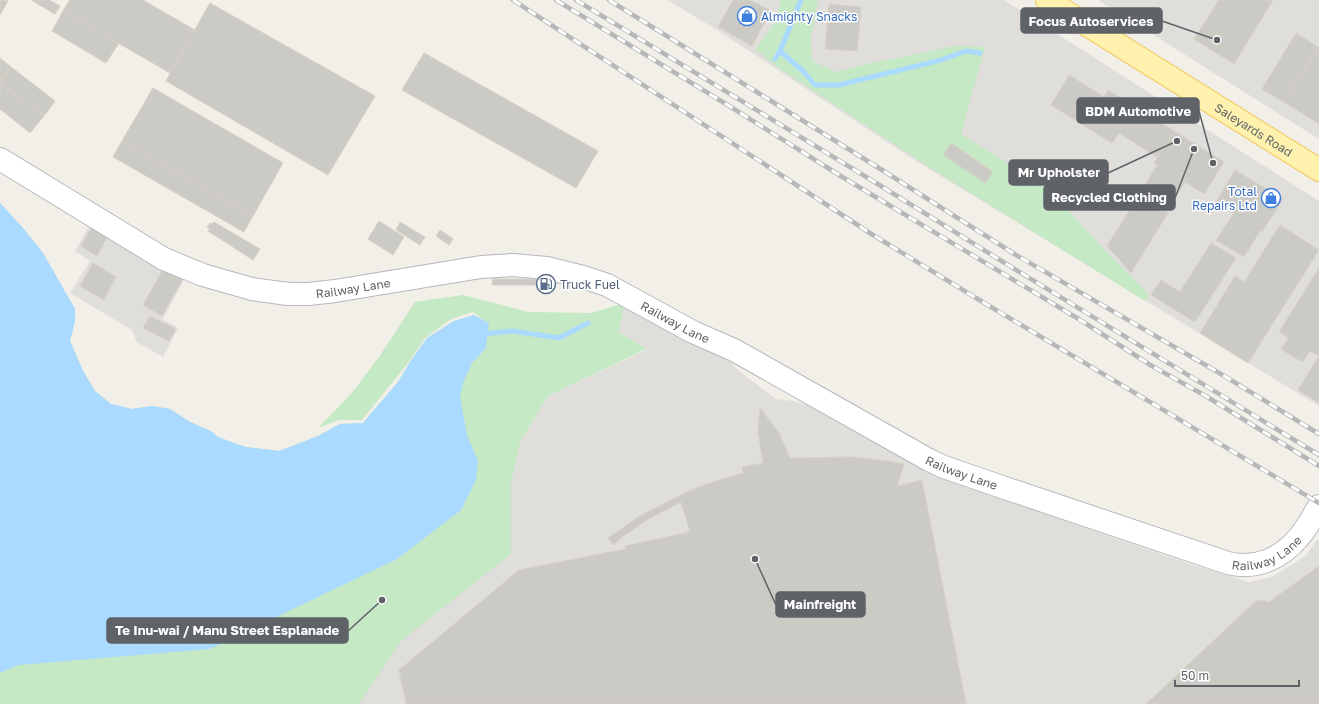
<svg xmlns="http://www.w3.org/2000/svg" width="1319" height="704" font-family="'Golos Text',sans-serif">
	<style>
		.industrial { fill: #e0deda }
		.green { fill: #c5e8c5 }
		.water { fill: #aadaff }
		.lines { fill: none; stroke-linecap: round; stroke-linejoin: round }
		.stream { stroke: #aadaff; stroke-width: 5 }
		.building { fill: #cccac5; stroke: #d6d1c6 }
		.minor-casing { stroke: #b5b8bc; stroke-width: 24 }
		.major-casing { stroke: #f2c960; stroke-width: 24 }
		.minor { stroke: #fff; stroke-width: 22 }
		.major { stroke: #fff2af; stroke-width: 22 }
		.rail-casing { stroke: #b6b7b8; stroke-width: 4.5 }
		.rail { stroke: #fff; stroke-width: 3; stroke-dasharray: 9; stroke-linecap: butt }
		.labels { text-anchor: middle; dominant-baseline: central; stroke-width: 3; stroke-linejoin: round; paint-order: stroke }
		.shop-label { font-size: 12px; fill: #366cbe; stroke: #fff; text-anchor: start }
		.street-label { font-size: 12px; fill: #5f6368; stroke: #fff }
		.service-label { font-size: 12px; fill: #4e5e75; stroke: #fff; text-anchor: start }
		.leader { fill: none; stroke: #5f6368; stroke-width: 1.5 }
		.callout-dot { fill: #5f6368; stroke: #fff; stroke-width: 1.5 }
		.callout { fill: #5f6368; stroke: #5f6368; stroke-width: 1.5 }
		.callout-label { font-size: 13px; text-anchor: middle; font-weight: bold; fill: #fff }
	</style>
	<rect width="100%" height="100%" fill="#f1efe8"/>
	<path class="industrial" d="M 668,0 L 1004,0 L 1319,201 L 1319,406 L 916,161 L 728,37 Z
		M 1098,0 L 1319,0 L 1319,139 Z
		M 91,223 L 184,279 L 163,319 L 178,328 L 163,357 L 137,342 L 132,330 L 70,293 L 90,261 L 75,251 Z
		M 625,303 L 707,345 L 729,361 L 740,372 L 776,399 L 793,401 L 808,405 L 937,477 L 1190,564 L 1249,582 L 1271,577 L 1287,568 L 1306,555 L 1317,540 L 1319,542 L 1319,704 L 283,704 L 520,442 L 548,396 L 646,350 L 618,332 Z"/>
	<path class="green" d="M 780,0 L 818,0 L 811,37 L 812,61 L 836,72 L 870,63 L 909,56 L 953,46 L 985,47 L 961,134 L 1049,189 L 1102,247 L 1149,295 L 1145,301 L 932,169 L 777,67 L 756,49 L 777,19 Z
		M 0,203 L 23,228 L 43,253 L 75,309 L 75,321 L 70,341 L 83,371 L 95,391 L 111,404 L 132,409 L 152,406 L 170,409 L 190,422 L 211,431 L 218,437 L 245,447 L 280,451 L 318,436 L 340,424 L 363,423 L 398,382 L 410,362 L 427,338 L 454,321 L 474,315 L 484,320 L 473,312 L 451,319 L 425,338 L 408,363 L 362,420 L 339,420 L 318,428 L 351,394 L 379,357 L 415,302 L 463,295 L 528,312 L 591,313 L 625,303 L 619,332 L 646,349 L 548,396 L 520,442 L 511,484 L 511,554 L 401,641 L 359,704 L 0,704 Z"/>
	<path class="water" d="M 0,203 L 23,228 L 43,253 L 75,309 L 75,321 L 70,341 L 83,371 L 95,391 L 111,404 L 132,409 L 152,406 L 170,409 L 190,422 L 211,431 L 218,437 L 245,447 L 279,451 L 318,436 L 340,424 L 363,423 L 398,382 L 410,362 L 427,338 L 454,321 L 474,315 L 489,323 L 486,348 L 472,363 L 463,383 L 460,397 L 467,435 L 478,461 L 476,480 L 461,510 L 397,559 L 210,649 L 18,665 L 0,673 Z"/>
	<g class="lines">
		<path class="stream" d="M 780,51 L 804,72 L 815,85 L 839,85 L 941,60 L 966,51 L 980,53
			M 775,59 L 780,51 L 801,0
			M 483,334 L 512,331 L 559,338 L 588,323"/>
	</g>
	<path class="building" d="M 0,0 L 8,1 L 0,15 Z
		M 31,0 L 49,0 L 60,6 L 55,14 Z
		M 70,0 L 143,0 L 195,30 L 170,73 L 63,11 Z
		M 733,0 L 750,0 L 771,11 L 752,46 L 718,27 Z
		M 1219,0 L 1273,0 L 1234,64 L 1194,39 Z
		M 210,3 L 375,96 L 328,175 L 166,81 Z
		M 829,4 L 861,7 L 857,51 L 825,49 Z
		M 63,11 L 119,43 L 106,63 L 52,31 Z
		M 1296,33 L 1318,47 L 1284,102 L 1262,89 Z
		M 1319,46 L 1319,124 L 1284,102 Z
		M 424,53 L 598,151 L 576,188 L 402,90 Z
		M 0,58 L 11,67 L 0,81 Z
		M 11,67 L 55,101 L 44,116 L 0,83 L 0,81 Z
		M 1069,75 L 1104,97 L 1108,90 L 1174,131 L 1157,157 L 1119,133 L 1112,143 L 1051,105 Z
		M 0,83 L 44,116 L 30,133 L 0,109 Z
		M 153,88 L 283,163 L 253,216 L 122,141 Z
		M 1174,131 L 1224,162 L 1204,194 L 1185,182 L 1169,207 L 1142,190 L 1157,165 L 1154,163 Z
		M 122,141 L 253,216 L 244,232 L 113,157 Z
		M 951,143 L 993,172 L 985,183 L 943,155 Z
		M 1235,170 L 1283,199 L 1262,232 L 1260,231 L 1244,257 L 1216,240 L 1234,213 L 1216,202 Z
		M 1139,195 L 1168,213 L 1131,273 L 1107,246 Z
		M 379,221 L 404,237 L 393,255 L 368,239 Z
		M 214,222 L 260,249 L 253,260 L 208,231 L 210,229 L 207,227 L 210,223 L 212,224 Z
		M 400,222 L 425,237 L 420,245 L 396,230 Z
		M 1280,225 L 1319,250 L 1248,363 L 1200,333 L 1235,276 L 1244,282 Z
		M 91,229 L 107,238 L 97,256 L 81,246 Z
		M 440,230 L 453,239 L 449,245 L 436,236 Z
		M 1211,243 L 1236,258 L 1195,322 L 1151,295 L 1161,280 L 1180,292 Z
		M 93,263 L 116,277 L 104,300 L 80,286 Z
		M 1319,268 L 1319,356 L 1310,351 L 1302,362 L 1281,349 L 1289,338 L 1279,332 Z
		M 163,269 L 183,279 L 162,316 L 143,305 Z
		M 493,279 L 541,279 L 541,285 L 492,285 Z
		M 150,316 L 176,329 L 169,341 L 143,328 Z
		M 1319,356 L 1319,403 L 1298,390 Z
		M 760,408 L 779,433 L 790,458 L 851,457 L 887,461 L 904,464 L 897,486 L 922,480 L 966,704 L 406,704 L 399,670 L 519,570 L 626,549 L 625,546 L 690,532 L 681,502 L 647,520 L 622,537 L 613,545 L 608,538 L 640,516 L 685,493 L 704,485 L 743,473 L 742,467 L 763,463 L 758,431 Z
		M 1319,566 L 1319,704 L 1146,704 L 1257,600 L 1269,602 Z"/>
	<g class="lines">
		<g class="minor-casing">
			<g id="minor">
				<path id="s1" d="M 0,159 L 164,259 L 203,275 L 252,289 L 288,294 L 309,294 L 335,291 L 481,267 L 513,265 L 547,268 L 583,277 L 607,285 L 693,332 L 734,350 L 929,460 L 944,467 L 1005,488 L 1228,563 C 1255,570 1281,559 1299,537 C 1307,528 1313,516 1319,506"/>
			</g>
		</g>
		<g class="major-casing">
			<g id="major">
				<path id="s2" d="M 1047,0 L 1319,170"/>
			</g>
		</g>
		<use href="#minor" class="minor"/>
		<use href="#major" class="major"/>
		<g class="rail-casing">
			<path id="rail" d="M 513,0 L 873,235 L 981,301 L 1319,503
				M 556,0 L 726,104 L 844,178 L 1077,318 L 1152,366 L 1204,395 L 1319,466
				M 576,0 L 881,186 L 1000,260 L 1319,455
				M 609,0 L 882,170 L 1016,255 L 1221,374 L 1319,434"/>
		</g>
		<use href="#rail" class="rail"/>
	</g>
	<defs>
		<g id="shop-ring" transform="scale(1)"><circle r="9.5" fill="#fff" stroke="#3f7fe0" stroke-width="1.5"/><path d="M-5-2.5h2.3a2.7 3.5 0 0 1 5.4 0H5L5.5 6h-11ZM-1.5-2.5h3a1.5 2.3 0 0 0-3 0Z" fill="#3f7fe0"/></g>
		<g id="fuel-ring" transform="scale(1)"><circle r="9.5" fill="#fff" stroke="#5c6f8a" stroke-width="1.5"/><path d="M-5.5-6h7V0h2V4h1.3V-2.5L3-4.5l.8-.8L6-3V5H2.5V1h-1V6h-7ZM-4.2-4.7v3.2H.2V-4.7Z" fill="#5c6f8a"/></g>
	</defs>
	<g fill-rule="evenodd">
		<use href="#shop-ring" x="747" y="16"/>
		<use href="#shop-ring" x="1271" y="198"/>
		<use href="#fuel-ring" x="546" y="284"/>
	</g>
	<g class="labels">
		<g class="shop-label">
			<text x="761" y="16">Almighty Snacks</text>
			<text x="1257" y="191" text-anchor="end">Total<tspan x="1257" dy="14">Repairs Ltd</tspan></text>
		</g>
		<g class="street-label">
			<text stroke="none"><textPath href="#s2" startOffset="244">Saleyards Road</textPath></text>
			<text stroke="none"><textPath href="#s1" startOffset="387">Railway Lane</textPath></text>
			<text stroke="none"><textPath href="#s1" startOffset="723">Railway Lane</textPath></text>
			<text stroke="none"><textPath href="#s1" startOffset="1047">Railway Lane</textPath></text>
			<text stroke="none"><textPath href="#s1" startOffset="1370">Railway Lane</textPath></text>
		</g>
		<g class="service-label">
			<text x="560" y="284">Truck Fuel</text>
		</g>
	</g>
	<path class="leader" d="M1217 40L1162 21M1213 163L1199 111M1177 141L1108 173M1194 149L1175 198M755 559L776 605M382 600L348 631"/>
	<g class="callout-dot">
		<circle cx="1217" cy="40" r="4"/>
		<circle cx="1213" cy="163" r="4"/>
		<circle cx="1177" cy="141" r="4"/>
		<circle cx="1194" cy="149" r="4"/>
		<circle cx="755" cy="559" r="4"/>
		<circle cx="382" cy="600" r="4"/>
	</g>
	<g class="callout">
		<rect x="1021" y="8" width="141" height="25" rx="4"/>
		<rect x="1077" y="98" width="122" height="25" rx="4"/>
		<rect x="1009" y="160" width="99" height="25" rx="4"/>
		<rect x="1044" y="185" width="131" height="25" rx="4"/>
		<rect x="776" y="592" width="89" height="25" rx="4"/>
		<rect x="107" y="618" width="241" height="25" rx="4"/>
	</g>
	<g class="callout-label">
		<text x="1091" y="26">Focus Autoservices</text>
		<text x="1138" y="116">BDM Automotive</text>
		<text x="1059" y="177">Mr Upholster</text>
		<text x="1109" y="202">Recycled Clothing</text>
		<text x="820" y="609">Mainfreight</text>
		<text x="227" y="635">Te Inu-wai / Manu Street Esplanade</text>
	</g>
	<path d="M1175 680v6h124v-6" fill="none" stroke="#5f6368" stroke-width="2"/>
	<text x="1181" y="680" font-size="12" fill="#5f6368" stroke="#ffffff" stroke-width="3" paint-order="stroke">50 m</text>
</svg>
